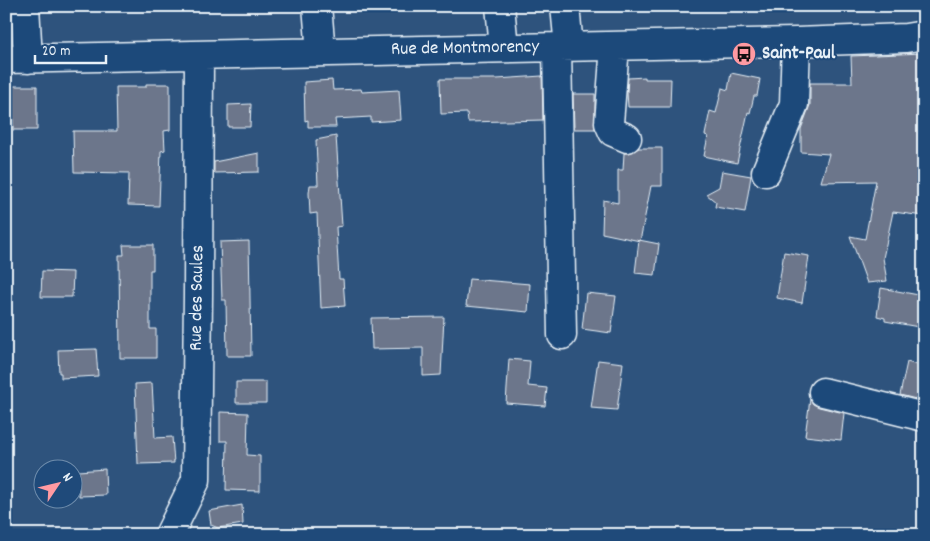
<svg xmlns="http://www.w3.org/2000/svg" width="930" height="541" font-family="Dekko,sans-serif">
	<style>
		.building { fill: #6c768b; stroke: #e8f1f8 }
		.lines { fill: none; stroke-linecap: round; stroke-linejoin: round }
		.minor-casing { stroke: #e8f1f8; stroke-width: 31 }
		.minor { stroke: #1f4a7a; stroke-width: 28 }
		.labels { text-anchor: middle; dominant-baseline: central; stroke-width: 4; stroke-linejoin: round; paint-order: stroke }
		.street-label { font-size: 19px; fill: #e8f1f8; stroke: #1f4a7a }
		.poi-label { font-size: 19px; font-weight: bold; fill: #e8f1f8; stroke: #1f4a7a; text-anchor: start }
	</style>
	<rect width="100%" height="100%" fill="#2e537d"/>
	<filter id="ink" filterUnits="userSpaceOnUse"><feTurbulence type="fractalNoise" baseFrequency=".02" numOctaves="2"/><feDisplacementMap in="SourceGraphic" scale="10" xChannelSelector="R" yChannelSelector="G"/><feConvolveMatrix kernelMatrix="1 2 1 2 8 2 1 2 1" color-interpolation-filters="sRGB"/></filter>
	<g filter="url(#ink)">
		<path class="building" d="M 924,53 L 924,216 L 893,212 L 883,258 L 887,281 L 867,283 L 850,236 L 865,239 L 876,181 L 821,182 L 829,154 L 801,152 L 801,129 L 810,105 L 810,83 L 852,83 L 851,56 Z
			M 731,73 L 760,79 L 757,96 L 754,96 L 750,113 L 748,112 L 737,163 L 704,156 L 708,136 L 705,135 L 710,111 L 716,113 L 722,88 L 728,90 Z
			M 542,76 L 543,120 L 468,122 L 467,113 L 441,114 L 440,79 L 497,79 Z
			M 645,77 L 645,79 L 671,79 L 670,107 L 628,107 L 627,92 L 628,78 Z
			M 332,80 L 333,90 L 361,89 L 362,92 L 399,90 L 401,120 L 371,122 L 371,117 L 335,119 L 336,127 L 308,127 L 308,120 L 305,121 L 304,82 Z
			M 146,84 L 170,84 L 170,130 L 164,131 L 165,150 L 161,151 L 159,206 L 128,205 L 129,173 L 74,172 L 73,131 L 117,131 L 116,87 L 146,87 Z
			M 13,86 L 37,86 L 37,130 L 13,130 Z
			M 573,94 L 595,94 L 595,129 L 574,129 Z
			M 251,104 L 250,127 L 228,127 L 228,105 Z
			M 336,136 L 342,226 L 336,227 L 339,279 L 343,279 L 345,306 L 321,308 L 317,213 L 310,214 L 309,193 L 310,185 L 318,185 L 316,140 Z
			M 639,148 L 662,148 L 662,186 L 651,186 L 640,241 L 602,233 L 603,200 L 618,203 L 618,170 L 623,170 L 624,153 L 629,153 Z
			M 259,153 L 259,172 L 214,173 L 214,162 Z
			M 722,171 L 751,176 L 745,212 L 715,207 L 716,202 L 706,194 L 719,187 Z
			M 639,240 L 659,244 L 655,275 L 635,273 Z
			M 249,241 L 251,356 L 227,356 L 226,300 L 222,300 L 220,242 Z
			M 123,245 L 153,245 L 153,270 L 150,270 L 150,329 L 156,329 L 156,358 L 120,358 L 119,255 L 124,255 Z
			M 784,252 L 809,256 L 802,303 L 777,298 Z
			M 42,271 L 73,272 L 72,297 L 41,297 Z
			M 469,279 L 530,284 L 528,312 L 466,306 Z
			M 881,288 L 924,296 L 919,327 L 885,321 L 885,318 L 877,316 Z
			M 586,293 L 616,296 L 611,333 L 582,329 Z
			M 444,317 L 441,375 L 423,376 L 423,348 L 372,349 L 371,318 Z
			M 96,349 L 98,376 L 61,378 L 61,373 L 59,373 L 58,350 Z
			M 509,359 L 530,361 L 528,386 L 547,388 L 545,406 L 506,403 Z
			M 598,360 L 623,363 L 617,410 L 591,408 Z
			M 907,362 L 924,367 L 924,401 L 900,395 Z
			M 236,382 L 266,382 L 266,403 L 236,403 Z
			M 152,383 L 155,438 L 172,437 L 174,463 L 138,464 L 135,384 Z
			M 810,399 L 813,404 L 819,407 L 844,413 L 841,440 L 805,436 Z
			M 220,412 L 248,413 L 247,455 L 260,456 L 260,491 L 226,490 L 227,441 L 220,441 Z
			M 105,469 L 106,495 L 79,496 L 78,471 Z
			M 242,505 L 243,524 L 218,528 L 211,525 L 209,511 Z"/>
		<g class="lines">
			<g class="minor-casing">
				<path id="minor" d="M 25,6 L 28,59
					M 317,6 L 321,52
					M 500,6 L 504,48
					M 565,6 L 569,47
					M 615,46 L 609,123 L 613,132 L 627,138
					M 557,47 L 562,335
					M 6,59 L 796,42 L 906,38 L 924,35
					M 766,172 L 794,104 L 796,42
					M 823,392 L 924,417
					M 169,535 L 196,480 L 198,295 L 199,55"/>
			</g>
			<use href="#minor" class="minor"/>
		</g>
	</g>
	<defs>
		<g id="bus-disc" transform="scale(1.25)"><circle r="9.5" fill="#ff9aa2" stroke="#1f4a7a"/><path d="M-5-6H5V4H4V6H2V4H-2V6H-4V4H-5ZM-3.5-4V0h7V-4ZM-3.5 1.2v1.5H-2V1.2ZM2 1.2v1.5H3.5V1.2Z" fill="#111"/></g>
	</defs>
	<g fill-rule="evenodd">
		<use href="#bus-disc" x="744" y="54"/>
	</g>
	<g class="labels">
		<g class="street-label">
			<text transform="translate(465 49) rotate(-1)">Rue de Montmorency</text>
			<text transform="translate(198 298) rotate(-89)">Rue des Saules</text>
		</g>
		<g class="poi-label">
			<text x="762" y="54">Saint-Paul</text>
		</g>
	</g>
	<rect width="930" height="541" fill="none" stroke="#1f4a7a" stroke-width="25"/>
	<rect x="12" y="12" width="905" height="516" fill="none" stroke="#e8f1f8" stroke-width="2" filter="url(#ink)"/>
	<g transform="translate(58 484) rotate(55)"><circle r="24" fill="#1f4a7a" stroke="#6f8dac"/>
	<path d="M0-4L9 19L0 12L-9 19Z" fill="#ff9aa2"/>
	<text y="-8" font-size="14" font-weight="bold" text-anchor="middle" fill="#e8f1f8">N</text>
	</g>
	<path d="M35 55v8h71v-8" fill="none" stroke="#e8f1f8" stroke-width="2.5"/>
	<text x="42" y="55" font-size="15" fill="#e8f1f8" stroke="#1f4a7a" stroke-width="4" paint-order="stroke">20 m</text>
</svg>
